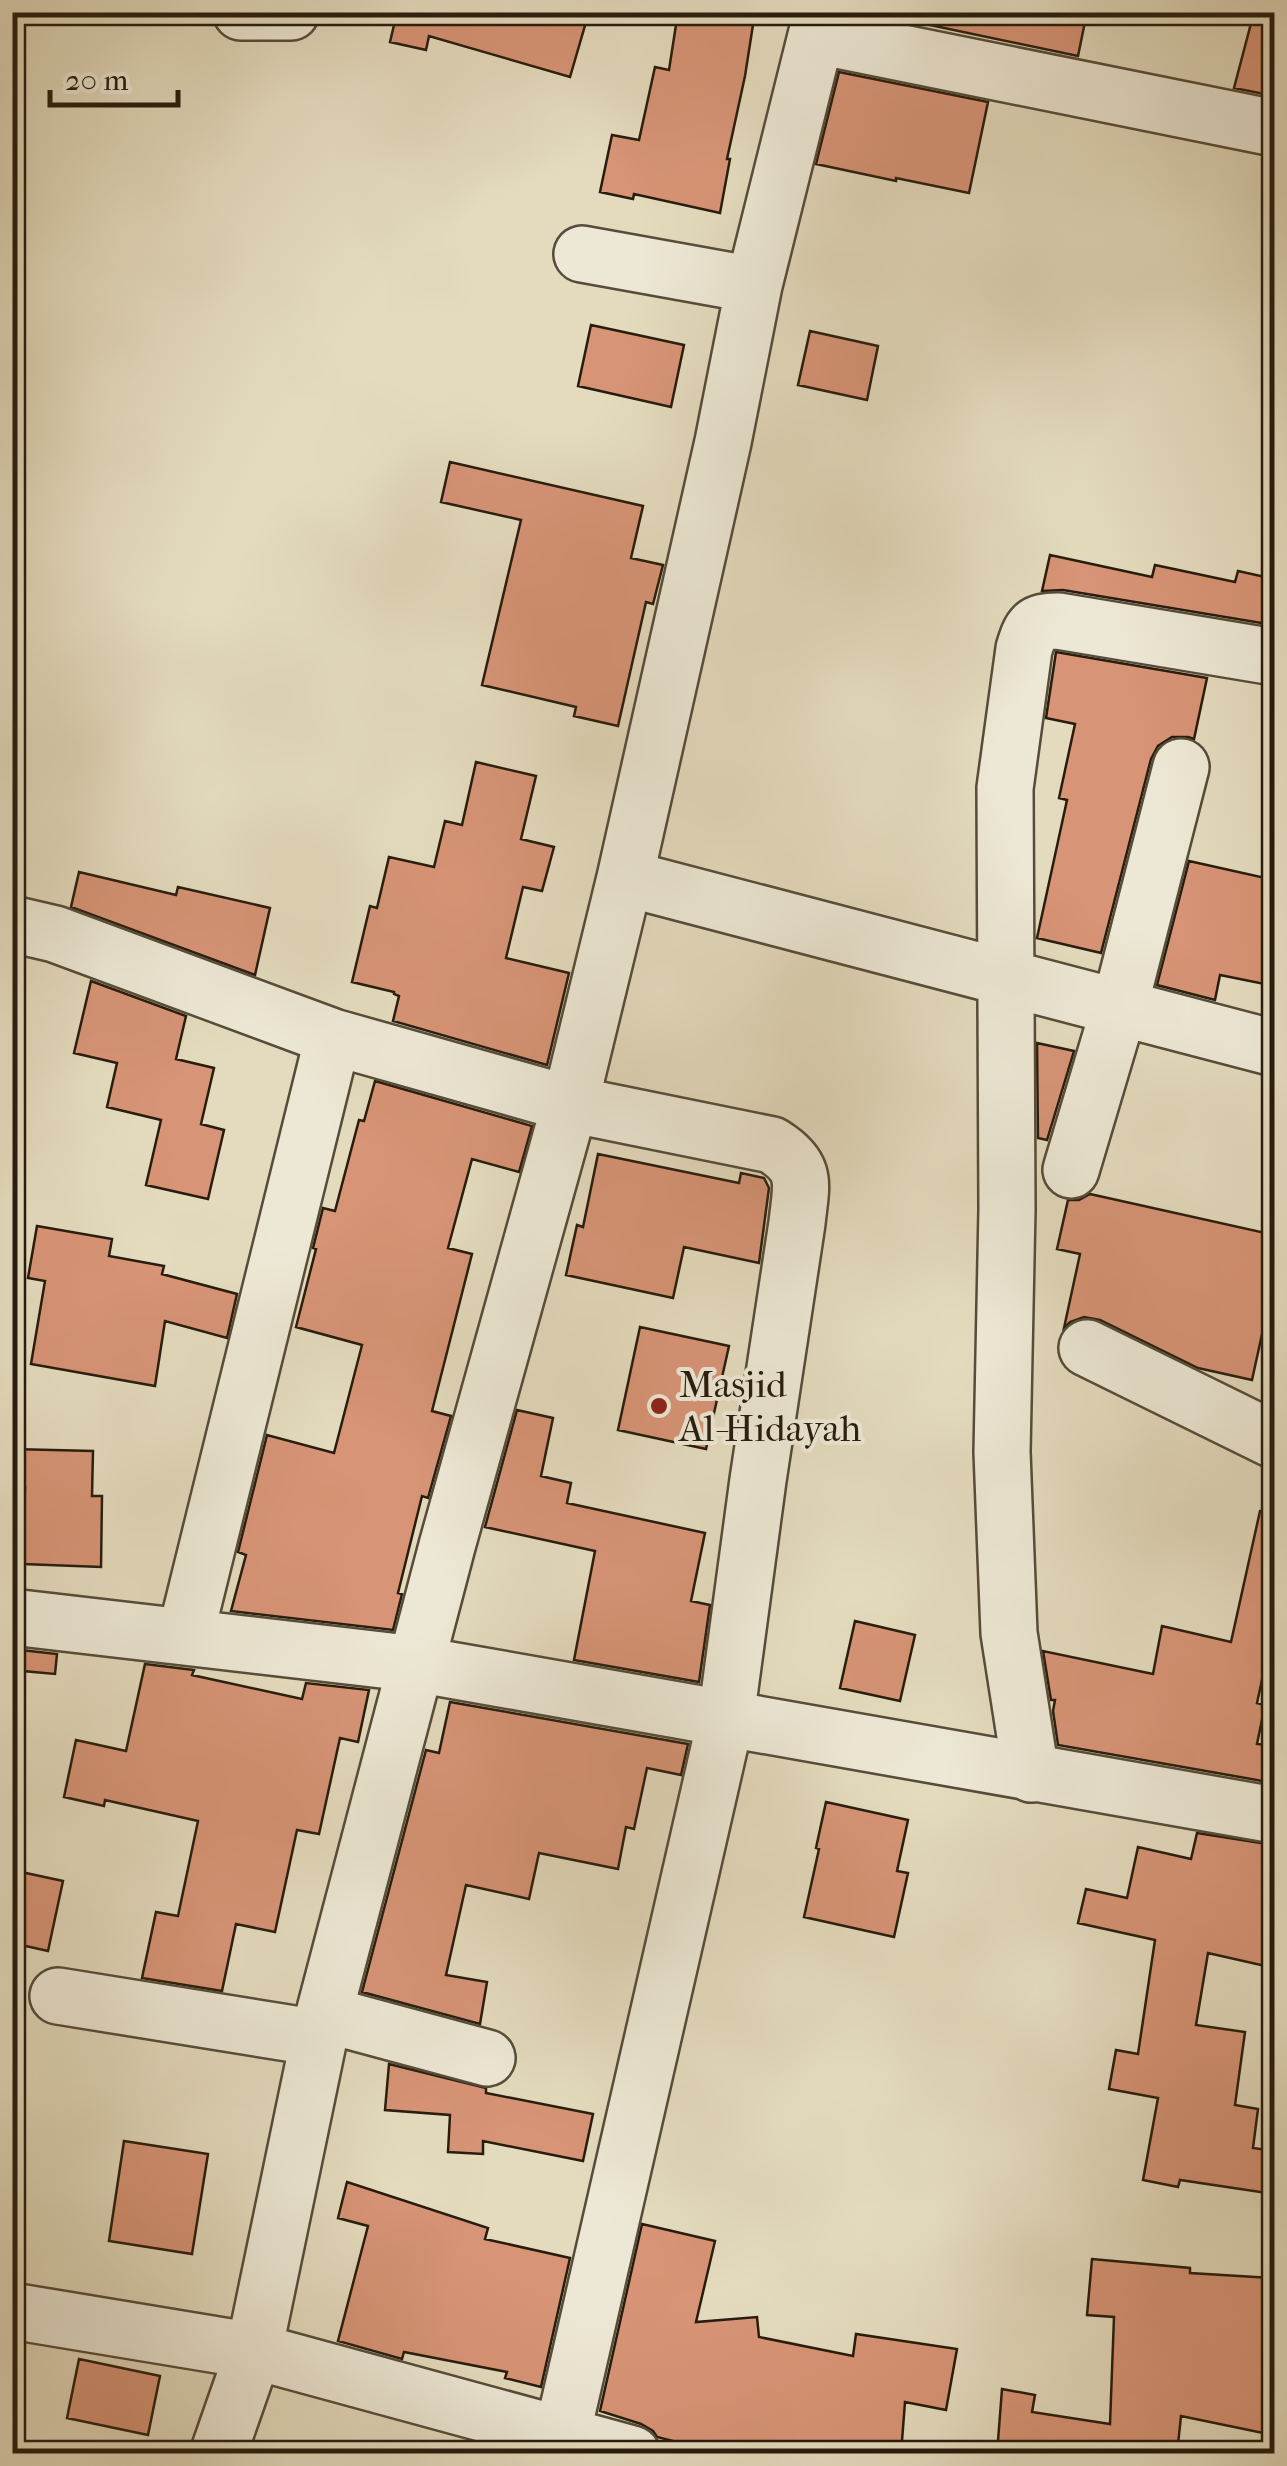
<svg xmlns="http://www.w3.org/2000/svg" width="1287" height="2466" font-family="'IM FELL French Canon',serif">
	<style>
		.building { fill: #d79476; stroke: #271c0d; stroke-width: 2.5 }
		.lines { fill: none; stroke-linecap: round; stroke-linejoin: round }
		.minor-casing { stroke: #564c39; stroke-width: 60 }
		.minor { stroke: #ede8d5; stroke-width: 55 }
		.poi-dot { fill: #8f2418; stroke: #ede8d5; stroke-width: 4 }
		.labels { text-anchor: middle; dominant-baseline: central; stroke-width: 8; stroke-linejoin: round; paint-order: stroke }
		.poi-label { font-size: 38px; fill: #271c0d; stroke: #ede8d5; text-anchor: start }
	</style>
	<rect width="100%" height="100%" fill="#e4dbbe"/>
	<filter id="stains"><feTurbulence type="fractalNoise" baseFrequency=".002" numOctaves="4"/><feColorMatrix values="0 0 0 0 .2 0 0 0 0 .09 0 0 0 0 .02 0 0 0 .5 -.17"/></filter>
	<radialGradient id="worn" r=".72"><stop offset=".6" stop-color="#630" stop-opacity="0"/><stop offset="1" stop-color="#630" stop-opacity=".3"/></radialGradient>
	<path class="building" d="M 383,12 L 551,12 L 586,22 L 570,77 L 429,36 L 426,50 L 390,42 L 394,25 L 381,22 Z
		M 678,12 L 755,12 L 745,76 L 727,159 L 730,159 L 720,213 L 634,194 L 633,199 L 600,192 L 612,135 L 639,140 L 655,67 L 669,70 Z
		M 868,12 L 1087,12 L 1078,56 Z
		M 1254,12 L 1274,12 L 1274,96 L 1234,88 Z
		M 839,72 L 988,102 L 969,193 L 896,178 L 896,181 L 816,164 Z
		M 591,325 L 684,345 L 671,407 L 578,386 Z
		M 810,331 L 878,346 L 867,400 L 798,385 Z
		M 450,462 L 643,506 L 631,558 L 663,565 L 653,604 L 646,602 L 618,726 L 574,716 L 576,707 L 482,685 L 521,520 L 441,502 Z
		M 1050,555 L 1152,577 L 1155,565 L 1235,582 L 1238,571 L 1274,579 L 1274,625 L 1063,590 L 1042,591 Z
		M 1056,652 L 1207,678 L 1194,739 L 1188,737 L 1172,737 L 1158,746 L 1151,759 L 1101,953 L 1037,938 L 1067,800 L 1059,798 L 1075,724 L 1046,718 Z
		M 476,762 L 536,776 L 521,839 L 554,847 L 542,891 L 523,887 L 506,958 L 569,973 L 547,1065 L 393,1021 L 399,996 L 394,994 L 394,992 L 352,982 L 370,906 L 377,908 L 389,857 L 434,867 L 445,821 L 462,825 Z
		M 1189,861 L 1274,880 L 1274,986 L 1220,975 L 1215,1000 L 1157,985 Z
		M 79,872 L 176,895 L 178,887 L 270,908 L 255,975 L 71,907 Z
		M 91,981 L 186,1016 L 176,1059 L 214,1068 L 201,1124 L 224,1130 L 208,1199 L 146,1185 L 161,1120 L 107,1107 L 117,1063 L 74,1053 Z
		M 1037,1043 L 1074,1051 L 1047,1140 L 1038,1138 Z
		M 375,1081 L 532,1126 L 519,1172 L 472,1159 L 448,1248 L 472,1254 L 432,1411 L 451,1416 L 428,1498 L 422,1496 L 398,1593 L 402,1594 L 393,1630 L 231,1611 L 246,1555 L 238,1552 L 267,1435 L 334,1453 L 362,1345 L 296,1327 L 316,1249 L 313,1248 L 323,1208 L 335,1211 L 359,1120 L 364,1121 Z
		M 598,1154 L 739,1183 L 741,1173 L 764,1178 L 769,1188 L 759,1263 L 684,1247 L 673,1298 L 566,1275 L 577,1225 L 583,1227 Z
		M 1090,1194 L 1274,1235 L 1274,1308 L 1268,1307 L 1252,1380 L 1198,1368 L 1100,1320 L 1084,1317 L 1070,1322 L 1064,1328 L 1080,1254 L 1057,1249 L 1068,1200 L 1079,1200 Z
		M 37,1226 L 112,1239 L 109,1256 L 164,1266 L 162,1274 L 237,1294 L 227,1338 L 165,1321 L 155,1386 L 31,1364 L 45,1281 L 28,1278 Z
		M 640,1327 L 729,1346 L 706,1449 L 618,1430 Z
		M 517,1410 L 553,1418 L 541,1476 L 571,1483 L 567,1503 L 705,1533 L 691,1601 L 710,1605 L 699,1682 L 574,1660 L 595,1551 L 485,1527 Z
		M 12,1449 L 93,1451 L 92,1496 L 102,1496 L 101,1567 L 23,1564 L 25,1487 L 12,1486 Z
		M 1260,1511 L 1274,1512 L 1274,1624 L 1257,1703 L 1265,1705 L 1257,1744 L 1274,1746 L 1274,1783 L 1058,1745 L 1053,1711 L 1055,1700 L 1051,1700 L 1043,1651 L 1153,1674 L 1162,1626 L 1231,1642 Z
		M 855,1621 L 915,1635 L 900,1701 L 840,1688 Z
		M 12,1649 L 57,1654 L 55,1674 L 12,1670 Z
		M 145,1664 L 194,1670 L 192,1675 L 302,1699 L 306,1683 L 369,1690 L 358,1742 L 340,1738 L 319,1834 L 297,1830 L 275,1932 L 236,1924 L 222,1991 L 142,1978 L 156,1912 L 178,1916 L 198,1821 L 105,1800 L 104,1806 L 64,1797 L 76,1740 L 126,1751 Z
		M 450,1702 L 688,1744 L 681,1775 L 647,1768 L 634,1829 L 626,1827 L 618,1869 L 539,1853 L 529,1899 L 466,1885 L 446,1975 L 487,1982 L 480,2024 L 362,1992 L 426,1750 L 439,1753 Z
		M 826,1802 L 908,1820 L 897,1871 L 908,1873 L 894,1937 L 804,1917 L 819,1849 L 816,1848 Z
		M 1197,1833 L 1274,1845 L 1274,1968 L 1208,1953 L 1196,2025 L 1245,2032 L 1235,2105 L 1258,2109 L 1253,2148 L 1274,2151 L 1274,2194 L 1180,2180 L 1178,2187 L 1143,2180 L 1158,2098 L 1109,2089 L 1116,2050 L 1138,2054 L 1155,1940 L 1078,1923 L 1086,1889 L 1127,1898 L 1138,1847 L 1191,1859 Z
		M 12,1870 L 63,1881 L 48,1951 L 12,1943 Z
		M 389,2064 L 486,2088 L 486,2093 L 593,2114 L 583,2161 L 483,2141 L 483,2154 L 448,2152 L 450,2115 L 385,2110 Z
		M 124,2141 L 208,2154 L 192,2254 L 109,2241 Z
		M 347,2182 L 488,2228 L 485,2239 L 570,2258 L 541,2387 L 505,2378 L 507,2372 L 404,2352 L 402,2359 L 338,2341 L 368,2226 L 338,2218 Z
		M 642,2224 L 715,2241 L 696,2322 L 757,2317 L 759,2337 L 853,2356 L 856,2334 L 957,2349 L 946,2410 L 905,2402 L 901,2454 L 698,2454 L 700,2448 L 657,2437 L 653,2431 L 641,2424 L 600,2411 Z
		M 1092,2259 L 1190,2268 L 1190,2273 L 1274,2278 L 1274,2401 L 1268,2434 L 1181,2416 L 1177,2454 L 997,2454 L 1002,2389 L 1035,2395 L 1032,2412 L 1110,2424 L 1114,2317 L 1087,2315 Z
		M 79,2359 L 160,2376 L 148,2435 L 67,2418 Z"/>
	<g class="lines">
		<g class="minor-casing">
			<path id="minor" d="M 241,12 L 291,12
				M 818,36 L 1274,128
				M 582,254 L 754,285
				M 625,878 L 1274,1048
				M 12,924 L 55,934 L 333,1037 L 570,1104 L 772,1145 C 809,1168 801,1184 797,1223 L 758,1480 L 726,1718 L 562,2435
				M 1071,1170 L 1119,1009 L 1181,767
				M 1087,1348 L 1274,1440
				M 12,1617 L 416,1664 L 1274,1815
				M 185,1637 L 333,1037
				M 1031,1774 L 1009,1633 L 1002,1452 L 1007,1209 L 1005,788 L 1024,649 C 1031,627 1033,621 1058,621 L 1274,657
				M 58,1996 L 319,2038
				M 324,2014 L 487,2058
				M 12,2311 L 254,2351 L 632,2454
				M 218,2454 L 254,2351 L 324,2014 L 447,1546 L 570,1104 L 625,878 L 723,442 L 754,285 L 822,12"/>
		</g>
		<use href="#minor" class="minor"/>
	</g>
	<circle class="poi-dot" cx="659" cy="1406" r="10"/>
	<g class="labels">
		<g class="poi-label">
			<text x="679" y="1384">Masjid<tspan x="679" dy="44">Al-Hidayah</tspan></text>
		</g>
	</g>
	<rect width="1287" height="2466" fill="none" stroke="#e4dbbe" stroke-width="50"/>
	<rect x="15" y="15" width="1257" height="2436" fill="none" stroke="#271c0d" stroke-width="5"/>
	<rect x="25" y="25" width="1237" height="2416" fill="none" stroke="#271c0d" stroke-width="2.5"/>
	<path d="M50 90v15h128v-15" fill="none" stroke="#271c0d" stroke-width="5"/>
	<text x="65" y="90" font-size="30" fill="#271c0d" stroke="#ede8d5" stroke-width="8" paint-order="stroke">20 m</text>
	<rect width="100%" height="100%" filter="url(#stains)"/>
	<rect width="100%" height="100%" fill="url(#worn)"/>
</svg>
